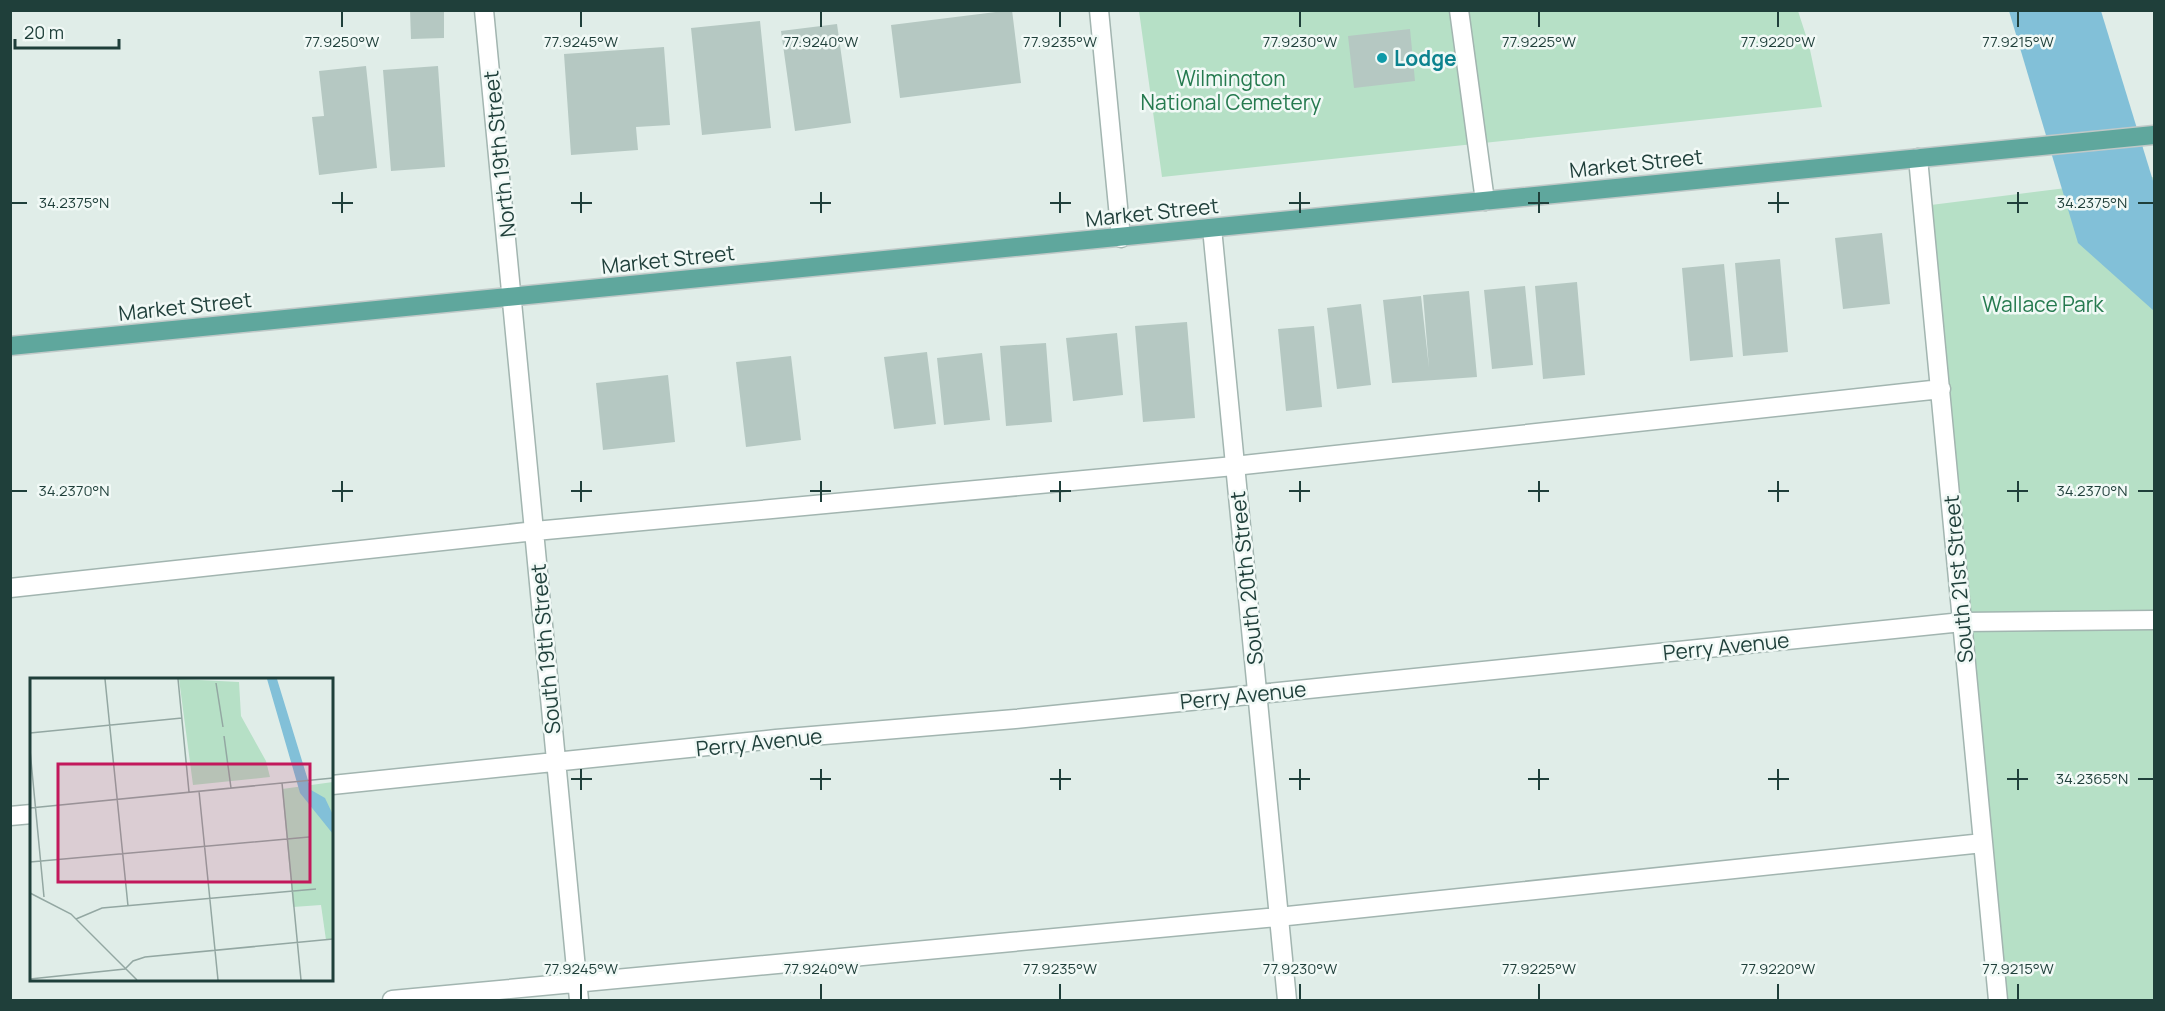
<svg xmlns="http://www.w3.org/2000/svg" width="2165" height="1011" font-family="Manrope,sans-serif">
	<style>
		.green { fill: #b6e0c6 }
		.water { fill: #82c0d8 }
		.building { fill: #b5c8c2 }
		.lines { fill: none; stroke-linecap: round; stroke-linejoin: round }
		.minor-casing { stroke: #a2b5b0; stroke-width: 21 }
		.major-casing { stroke: #c0c9c8; stroke-width: 21 }
		.minor { stroke: #fff; stroke-width: 18 }
		.major { stroke: #5fa79d; stroke-width: 18 }
		.ticks { fill: none; stroke: #1f3f3a; stroke-width: 2 }
		.culture-dot { fill: #0f9aa8; stroke: #f1f9f6; stroke-width: 2 }
		.labels { text-anchor: middle; dominant-baseline: central; stroke-width: 5; stroke-linejoin: round; paint-order: stroke }
		.culture-label { font-size: 21px; font-weight: bold; fill: #0d838f; stroke: #f1f9f6; text-anchor: start }
		.park-label { font-size: 21px; fill: #257a4f; stroke: #f1f9f6 }
		.street-label { font-size: 21px; fill: #1f3f3a; stroke: #f1f9f6 }
		.inset-road { fill: none; stroke: #93a7a2; stroke-width: 1.5 }
		.view { fill: #c2185b; fill-opacity: 0.15; stroke: #c2185b; stroke-width: 3 }
		.inset-edge { fill: none; stroke: #1f3f3a; stroke-width: 3 }
		.ticks-label { font-size: 15px; text-anchor: middle; fill: #1f3f3a; stroke: #f1f9f6; stroke-width: 5; stroke-linejoin: round; paint-order: stroke }
	</style>
	<rect width="100%" height="100%" fill="#e0ede8"/>
	<path class="green" d="M 1139,11 L 1798,11 L 1809,45 L 1822,107 L 1162,177 Z
		M 2154,177 L 2154,1000 L 1998,1000 L 1923,206 Z"/>
	<path class="water" d="M 2009,11 L 2101,11 L 2154,184 L 2154,311 L 2078,243 Z"/>
	<path class="building" d="M 410,10 L 444,10 L 444,38 L 411,39 Z
		M 1012,10 L 1021,83 L 900,98 L 891,25 Z
		M 760,21 L 771,128 L 702,135 L 691,28 Z
		M 837,24 L 851,123 L 795,131 L 781,31 Z
		M 1410,29 L 1415,81 L 1354,88 L 1348,36 Z
		M 664,47 L 670,125 L 636,127 L 638,150 L 571,155 L 564,54 Z
		M 366,66 L 377,168 L 319,175 L 312,117 L 324,116 L 319,71 Z
		M 438,66 L 445,167 L 391,171 L 383,70 Z
		M 1882,233 L 1890,304 L 1843,309 L 1835,238 Z
		M 1780,259 L 1788,352 L 1743,356 L 1735,263 Z
		M 1724,264 L 1733,357 L 1690,361 L 1682,268 Z
		M 1577,282 L 1585,375 L 1543,379 L 1535,286 Z
		M 1525,286 L 1533,365 L 1492,369 L 1484,290 Z
		M 1469,291 L 1477,377 L 1392,383 L 1383,300 L 1421,296 L 1429,368 L 1423,295 Z
		M 1361,304 L 1371,385 L 1337,389 L 1327,308 Z
		M 1187,322 L 1195,418 L 1143,422 L 1135,326 Z
		M 1314,326 L 1322,407 L 1286,411 L 1278,329 Z
		M 1117,333 L 1123,395 L 1073,401 L 1066,338 Z
		M 1046,343 L 1052,422 L 1006,426 L 1000,346 Z
		M 927,352 L 936,424 L 894,429 L 884,357 Z
		M 982,353 L 990,420 L 944,425 L 937,358 Z
		M 791,356 L 801,440 L 746,447 L 736,362 Z
		M 668,375 L 675,442 L 603,450 L 596,383 Z"/>
	<g class="lines">
		<g class="minor-casing">
			<path id="minor" d="M 484,10 L 579,1000
				M 1099,10 L 1121,238
				M 1459,10 L 1485,201
				M 1918,158 L 1998,1000
				M 1212,228 L 1287,1000
				M 10,588 L 535,531 L 1234,466 L 1941,389
				M 332,785 L 776,739 L 1015,719 L 1962,622 L 2154,620
				M 10,816 L 32,814
				M 392,1000 L 1278,917 L 1983,843"/>
		</g>
		<g class="major-casing">
			<path id="major" d="M 10,346 L 2154,135"/>
		</g>
		<use href="#minor" class="minor"/>
		<use href="#major" class="major"/>
	</g>
	<path class="ticks" d="M 342,12 L 342,27M 581,12 L 581,27M 821,12 L 821,27M 1060,12 L 1060,27M 1300,12 L 1300,27M 1539,12 L 1539,27M 1778,12 L 1778,27M 2018,12 L 2018,27M 342,192 L 342,213M 581,192 L 581,213M 821,192 L 821,213M 1060,192 L 1060,213M 1300,192 L 1300,213M 1539,192 L 1539,213M 1778,192 L 1778,213M 2018,192 L 2018,213M 12,203 L 27,203M 332,203 L 353,203M 571,203 L 592,203M 810,203 L 831,203M 1050,203 L 1071,203M 1289,203 L 1310,203M 1528,203 L 1549,203M 1768,203 L 1789,203M 2007,203 L 2028,203M 2138,203 L 2153,203M 342,481 L 342,502M 581,481 L 581,502M 821,481 L 821,502M 1060,481 L 1060,502M 1300,481 L 1300,502M 1539,481 L 1539,502M 1778,481 L 1778,502M 2018,481 L 2018,502M 12,491 L 27,491M 332,491 L 353,491M 571,491 L 592,491M 810,491 L 831,491M 1050,491 L 1071,491M 1289,491 L 1310,491M 1528,491 L 1549,491M 1768,491 L 1789,491M 2007,491 L 2028,491M 2138,491 L 2153,491M 581,769 L 581,790M 821,769 L 821,790M 1060,769 L 1060,790M 1300,769 L 1300,790M 1539,769 L 1539,790M 1778,769 L 1778,790M 2018,769 L 2018,790M 571,779 L 592,779M 810,779 L 831,779M 1050,779 L 1071,779M 1289,779 L 1310,779M 1528,779 L 1549,779M 1768,779 L 1789,779M 2007,779 L 2028,779M 2138,779 L 2153,779M 581,984 L 581,999M 821,984 L 821,999M 1060,984 L 1060,999M 1300,984 L 1300,999M 1539,984 L 1539,999M 1778,984 L 1778,999M 2018,984 L 2018,999"/>
	<circle class="culture-dot" cx="1382" cy="58" r="6"/>
	<g class="labels">
		<g class="culture-label">
			<text x="1394" y="58">Lodge</text>
		</g>
		<g class="park-label">
			<text x="1231" y="78">Wilmington<tspan x="1231" dy="24">National Cemetery</tspan></text>
			<text x="2043" y="304">Wallace Park</text>
		</g>
		<g class="street-label">
			<text transform="translate(499 154) rotate(-96)">North 19th Street</text>
			<text transform="translate(1636 163) rotate(-6)">Market Street</text>
			<text transform="translate(1152 212) rotate(-6)">Market Street</text>
			<text transform="translate(668 259) rotate(-6)">Market Street</text>
			<text transform="translate(185 306) rotate(-6)">Market Street</text>
			<text transform="translate(1246 578) rotate(-96)">South 20th Street</text>
			<text transform="translate(1958 579) rotate(-95)">South 21st Street</text>
			<text transform="translate(1726 646) rotate(-6)">Perry Avenue</text>
			<text transform="translate(545 649) rotate(-95)">South 19th Street</text>
			<text transform="translate(1243 695) rotate(-6)">Perry Avenue</text>
			<text transform="translate(759 742) rotate(-6)">Perry Avenue</text>
		</g>
	</g>
	<g transform="translate(30 678)">
		<rect width="303" height="303" fill="#e0ede8"/>
		<path d="M 149,1 L 209,4 L 211,38 L 236,83 L 240,99 L 163,107 ZM 303,104 L 303,261 L 296,262 L 291,227 L 263,229 L 252,111 Z" fill="#b6e0c6"/>
		<path d="M 237,1 L 247,1 L 281,112 L 295,120 L 303,137 L 303,156 L 270,115 Z" fill="#82c0d8"/>
		<path class="inset-road" d="M 75,1 L 98,228M 148,1 L 159,114M 186,5 L 193,49M 0,55 L 152,40M 194,58 L 201,110M 0,72 L 14,219M 252,105 L 271,302M 169,113 L 188,302M 0,130 L 303,100M 0,184 L 279,159M 0,215 L 41,236 L 107,302M 46,241 L 72,230 L 286,211M 0,301 L 95,291 L 103,283 L 115,279 L 303,261"/>
		<path class="view" d="M 28,86 L 280,86 L 280,204 L 28,204 Z"/>
		<rect width="303" height="303" class="inset-edge"/>
	</g>
	<g class="ticks-label">
		<text x="342" y="47">77.9250°W</text>
		<text x="581" y="47">77.9245°W</text>
		<text x="821" y="47">77.9240°W</text>
		<text x="1060" y="47">77.9235°W</text>
		<text x="1300" y="47">77.9230°W</text>
		<text x="1539" y="47">77.9225°W</text>
		<text x="1778" y="47">77.9220°W</text>
		<text x="2018" y="47">77.9215°W</text>
		<text x="74" y="208">34.2375°N</text>
		<text x="2092" y="208">34.2375°N</text>
		<text x="74" y="496">34.2370°N</text>
		<text x="2092" y="496">34.2370°N</text>
		<text x="2092" y="784">34.2365°N</text>
		<text x="581" y="974">77.9245°W</text>
		<text x="821" y="974">77.9240°W</text>
		<text x="1060" y="974">77.9235°W</text>
		<text x="1300" y="974">77.9230°W</text>
		<text x="1539" y="974">77.9225°W</text>
		<text x="1778" y="974">77.9220°W</text>
		<text x="2018" y="974">77.9215°W</text>
	</g>
	<rect width="2165" height="1011" fill="none" stroke="#1f3f3a" stroke-width="24"/>
	<path d="M15 39v9h104v-9" fill="none" stroke="#1f3f3a" stroke-width="3"/>
	<text x="24" y="39" font-size="18" fill="#1f3f3a" stroke="#f1f9f6" stroke-width="4.5" paint-order="stroke">20 m</text>
</svg>
